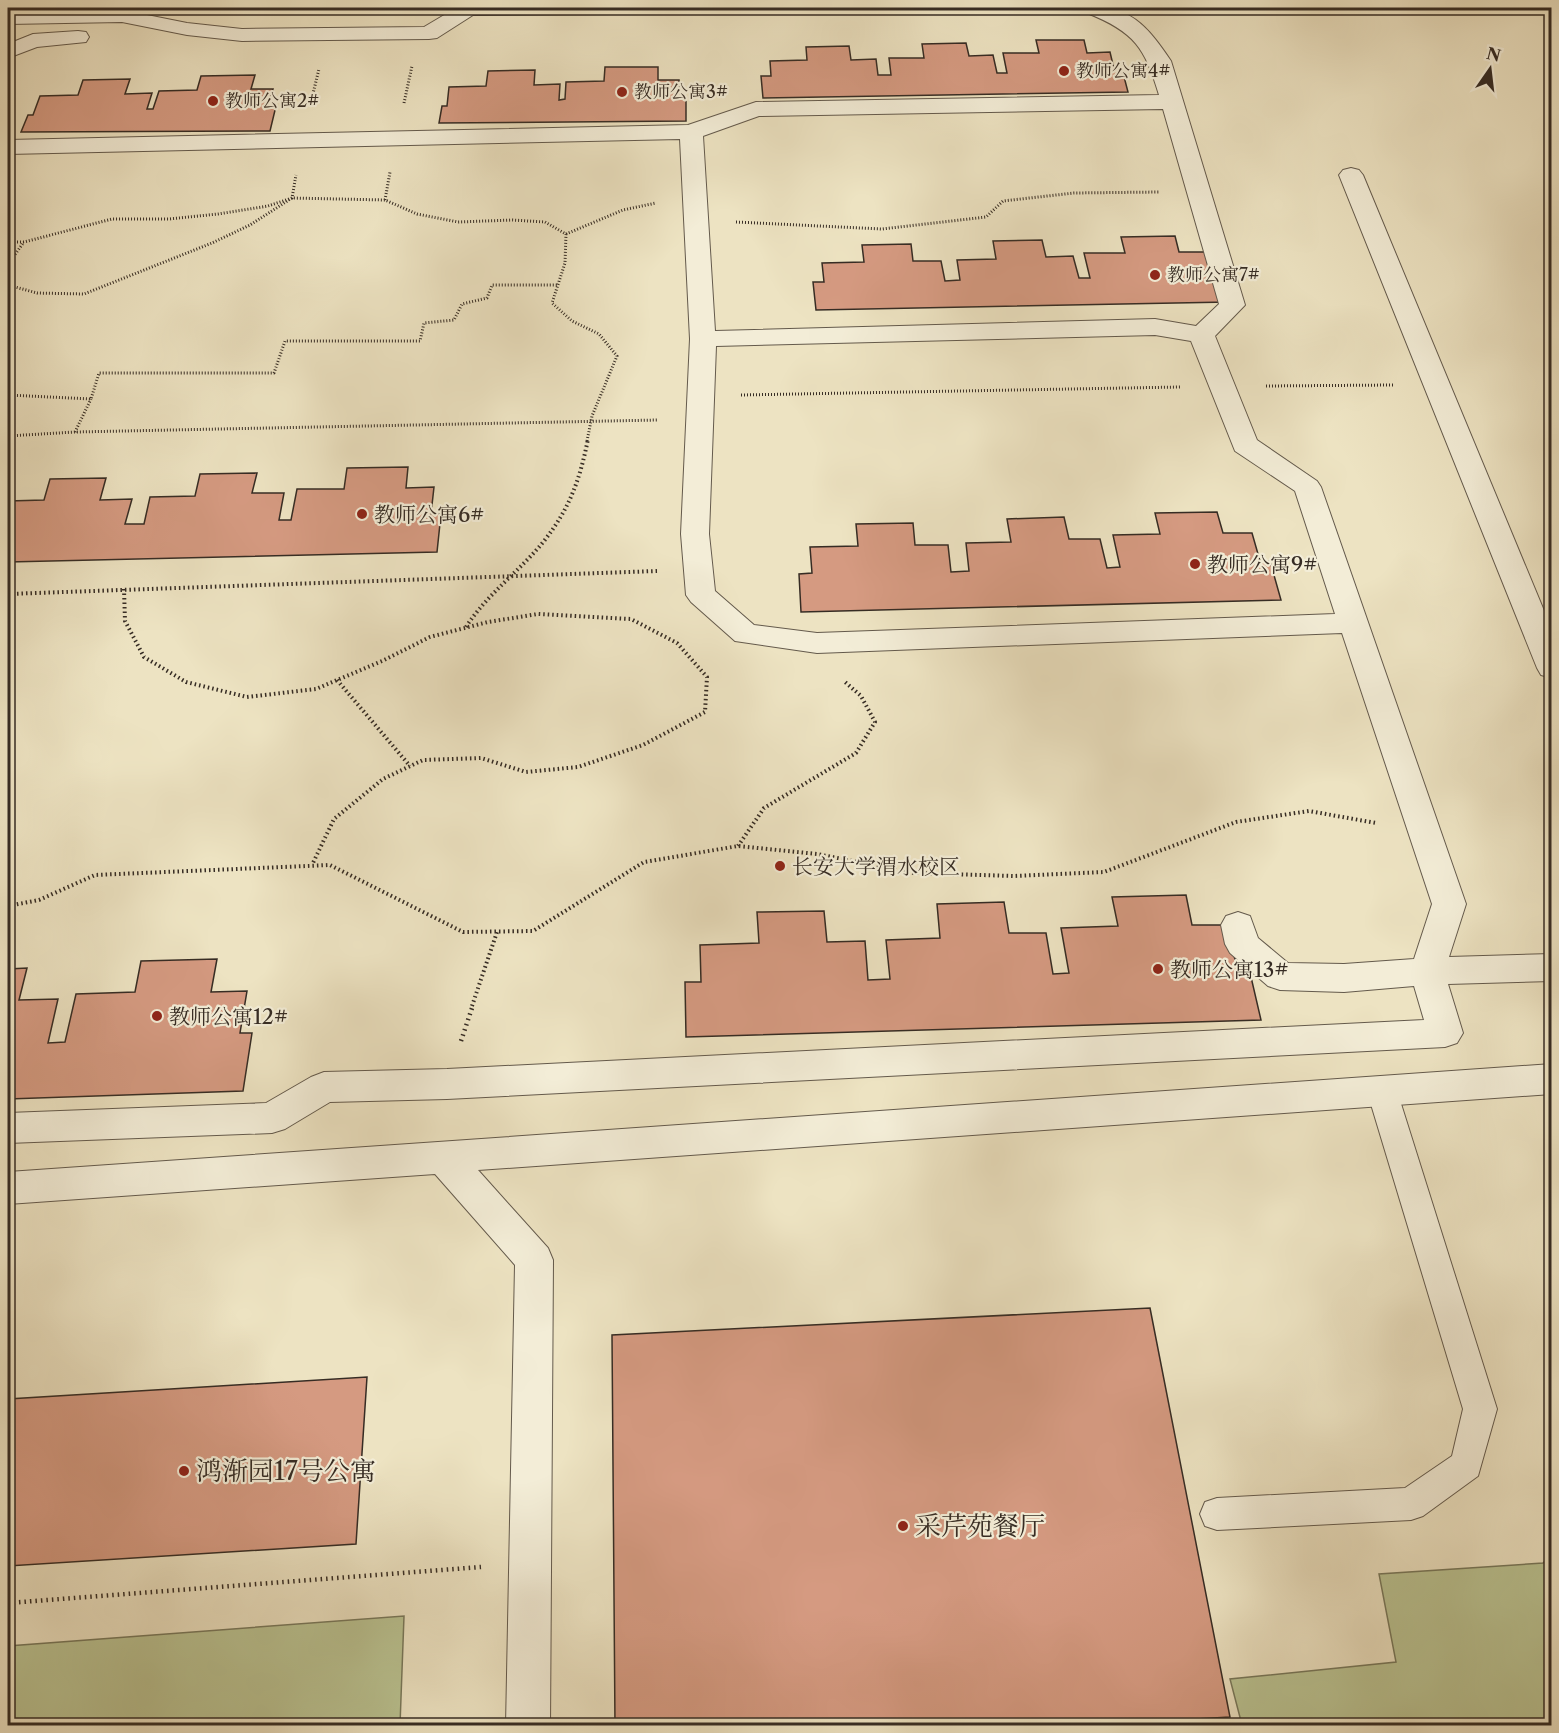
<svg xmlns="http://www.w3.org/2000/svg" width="1559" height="1733" font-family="'Libre Caslon Text','Noto Serif SC',serif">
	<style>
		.green { fill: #bac392; stroke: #78785b; stroke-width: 1.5 }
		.building { fill: #d59a81; stroke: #362c24; stroke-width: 1.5 }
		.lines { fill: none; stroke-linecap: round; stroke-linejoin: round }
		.lane-casing { stroke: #645a4c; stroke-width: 2 }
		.street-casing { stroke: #645a4c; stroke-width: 2 }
		.path-far2 { stroke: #362c24; stroke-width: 3; stroke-dasharray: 1 2; stroke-linecap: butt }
		.path-far1 { stroke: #362c24; stroke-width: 4; stroke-dasharray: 1.5 3; stroke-linecap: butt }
		.path { stroke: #362c24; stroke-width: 4.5; stroke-dasharray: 1.5 4; stroke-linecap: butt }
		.lane { fill: #f3edd7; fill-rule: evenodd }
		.street { fill: #f3edd7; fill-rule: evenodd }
		.poi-dot { fill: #8f2418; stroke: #f3edd7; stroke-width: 2 }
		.labels { text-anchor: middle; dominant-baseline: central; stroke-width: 4.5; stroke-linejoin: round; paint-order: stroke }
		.far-poi-label { font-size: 18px; fill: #362c24; stroke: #f3edd7; text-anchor: start }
		.poi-label { font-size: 21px; fill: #362c24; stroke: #f3edd7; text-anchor: start }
		.near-poi-label { font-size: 26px; fill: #362c24; stroke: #f3edd7; text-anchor: start }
	</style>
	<rect width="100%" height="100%" fill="#ede3c2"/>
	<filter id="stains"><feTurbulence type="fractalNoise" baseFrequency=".00333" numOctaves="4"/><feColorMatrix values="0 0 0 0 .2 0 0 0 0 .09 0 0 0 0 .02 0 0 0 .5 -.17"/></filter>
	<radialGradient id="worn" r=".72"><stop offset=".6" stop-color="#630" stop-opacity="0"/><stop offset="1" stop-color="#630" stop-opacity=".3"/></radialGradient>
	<path class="green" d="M 1551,1555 L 1551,1725 L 1242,1725 L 1230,1679 L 1396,1662 L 1379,1574 L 1543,1563 Z
		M 404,1616 L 400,1725 L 8,1725 L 8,1646 Z"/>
	<path class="building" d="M 1036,40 L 1084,40 L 1087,53 L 1110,52 L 1114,69 L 1122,69 L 1128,92 L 763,98 L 761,76 L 771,76 L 770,61 L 807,60 L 806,47 L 849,46 L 851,60 L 876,59 L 878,75 L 891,75 L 889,58 L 924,58 L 922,44 L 966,43 L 969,56 L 993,55 L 997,73 L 1007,73 L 1003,53 L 1039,53 Z
		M 605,67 L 658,67 L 658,80 L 679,80 L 679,97 L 686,97 L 686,121 L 439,123 L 442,106 L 447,106 L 449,87 L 486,86 L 488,71 L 535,70 L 534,85 L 560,84 L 559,100 L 565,99 L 566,82 L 604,81 Z
		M 255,75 L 251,89 L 273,89 L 268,106 L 276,106 L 270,131 L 21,132 L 28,115 L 33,115 L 40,96 L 78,95 L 83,80 L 130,79 L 125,94 L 152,93 L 147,109 L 153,109 L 159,91 L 197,90 L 201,76 Z
		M 1175,236 L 1179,252 L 1205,252 L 1228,302 L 816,310 L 813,282 L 824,282 L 822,263 L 864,262 L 862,245 L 911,244 L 913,261 L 941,261 L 945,281 L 960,280 L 957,260 L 996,259 L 993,241 L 1042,240 L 1046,257 L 1073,256 L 1079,278 L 1090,278 L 1084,253 L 1125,253 L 1121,237 Z
		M 408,467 L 406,488 L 434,487 L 431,514 L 441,514 L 437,552 L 8,562 L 8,501 L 44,500 L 50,479 L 106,478 L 100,500 L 132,499 L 125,524 L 144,524 L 150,497 L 195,496 L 200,474 L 257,473 L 252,493 L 284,493 L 279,520 L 291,520 L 297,489 L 344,489 L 347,468 Z
		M 1217,512 L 1223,533 L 1252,533 L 1260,561 L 1270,561 L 1281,600 L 801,612 L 799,574 L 812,573 L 810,547 L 858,546 L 856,524 L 913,523 L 915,545 L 948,545 L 951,572 L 969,571 L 966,543 L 1011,542 L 1007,519 L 1064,517 L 1069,539 L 1100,539 L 1107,568 L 1120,567 L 1113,535 L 1160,534 L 1155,513 Z
		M 1186,895 L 1192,925 L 1227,925 L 1236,964 L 1248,964 L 1261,1020 L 686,1037 L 685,982 L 701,982 L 700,945 L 759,943 L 757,912 L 824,911 L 827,942 L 865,941 L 868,980 L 890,979 L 886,940 L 940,938 L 937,904 L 1004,902 L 1009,933 L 1046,933 L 1053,974 L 1069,973 L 1061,928 L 1118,926 L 1112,897 Z
		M 217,959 L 211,992 L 247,991 L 240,1033 L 252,1033 L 243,1091 L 8,1099 L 8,969 L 27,968 L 19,1000 L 58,999 L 48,1043 L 65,1042 L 76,994 L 135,992 L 141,961 Z
		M 1150,1308 L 1230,1717 L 1076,1726 L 615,1726 L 612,1335 Z
		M 367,1377 L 356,1544 L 8,1566 L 8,1399 Z"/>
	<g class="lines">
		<g class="lane-casing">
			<path id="lane" d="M 1382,1079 L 1392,1082 L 1397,1091 L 1497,1409 L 1478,1476 L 1423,1516 L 1411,1520 L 1217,1530 L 1205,1526 L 1200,1514 L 1205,1502 L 1217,1498 L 1405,1488 L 1452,1456 L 1463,1409 L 1367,1091 L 1372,1082 Z"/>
		</g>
		<g class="street-casing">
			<path id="street" d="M 456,8 L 623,8 L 620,13 L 612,14 L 473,15 L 437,38 L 429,39 L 242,41 L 187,35 L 122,22 L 8,24 L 8,12 L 122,10 L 187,23 L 242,29 L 424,27 Z
				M 1084,8 C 1129,3 1148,27 1171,61 L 1245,305 L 1215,336 L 1257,440 L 1317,481 L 1321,487 L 1466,904 L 1449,957 L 1552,954 L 1552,981 L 1448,984 L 1463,1033 L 1457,1043 L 1445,1047 L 447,1099 L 330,1102 L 285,1129 L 272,1133 L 8,1143 L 8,1113 L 266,1103 L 311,1077 L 324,1072 L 447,1069 L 1424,1020 L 1414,986 L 1344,992 L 1280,990 L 1268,986 L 1230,953 L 1225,944 L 1221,925 L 1226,916 L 1238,912 L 1250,916 L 1258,938 L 1288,963 L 1344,964 L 1414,959 L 1432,904 L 1342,633 L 817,653 L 735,641 L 691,602 L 686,595 L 681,534 L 690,339 L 680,139 L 8,154 L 8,140 L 688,125 L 756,102 L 1159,95 C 1145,48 1135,32 1087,13 ZM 1163,109 L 1219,304 L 1196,326 L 1155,319 L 715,331 L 703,136 L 759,116 ZM 1155,335 L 1191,341 L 1235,451 L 1295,491 L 1335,614 L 817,633 L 754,625 L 715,591 L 709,534 L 716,346 Z
				M 78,31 L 86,32 L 89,37 L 86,42 L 37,47 L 8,58 L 8,44 L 33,34 Z
				M 1351,168 L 1359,170 L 1363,175 L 1552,630 L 1552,678 L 1541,675 L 1537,668 L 1339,175 L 1343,170 Z
				M 1552,1064 L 1552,1094 L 478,1170 L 548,1248 L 553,1260 L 550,1726 L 506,1726 L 515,1265 L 435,1174 L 8,1204 L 8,1172 Z"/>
		</g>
		<path class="path-far2" d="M 404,103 L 412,66
			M 310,106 L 319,69
			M 385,200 L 390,172
			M 736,222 L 882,229 L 986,217 L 1003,201 L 1074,193 L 1159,192
			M 566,234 L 623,210 L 656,203
			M 8,242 L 24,242 L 112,219 L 169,219 L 218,214 L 268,206 L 292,198 L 385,200 L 417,214 L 458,222 L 513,220 L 545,222 L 566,234 L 565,263 L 552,303 L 572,321 L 599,334 L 617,356 L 592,416 L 587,441
			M 8,264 L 24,242
			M 8,285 L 37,293 L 84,294 L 212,243 L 250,225 L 292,198 L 296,175
			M 1266,386 L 1393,385
			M 8,395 L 91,399 L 99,373 L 274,373 L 285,341 L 420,341 L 424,323 L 454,320 L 462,304 L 487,298 L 492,285 L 558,285
			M 741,395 L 1180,387
			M 75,432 L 91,399
			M 8,436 L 75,432 L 657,420"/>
		<path class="path-far1" d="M 124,589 L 125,621 L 144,657 L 186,682 L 247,697 L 316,689 L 382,661 L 430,637 L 488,622 L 538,614 L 631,619 L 677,643 L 707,677 L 705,712 L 643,745 L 578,767 L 526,772 L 481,758 L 423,760 L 383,779 L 334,819 L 312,865
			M 8,594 L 657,571
			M 466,627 C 487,594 520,571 544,541 C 570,508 580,479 588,439
			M 337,680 L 410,766
			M 738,846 L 764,808 L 856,753 L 875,722 L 861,696 L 844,681
			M 8,906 L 39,900 L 95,875 L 330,865 L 463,932 L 533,931 L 644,862 L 738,846 L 817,854 L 914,873 L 1014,876 L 1104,872 L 1236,822 L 1309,811 L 1376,823
			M 472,1006 L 497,932"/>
		<path class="path" d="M 461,1041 L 473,1005
			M 8,1603 L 481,1567"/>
		<use href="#lane" class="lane"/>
		<use href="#street" class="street"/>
	</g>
	<g class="poi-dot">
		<circle cx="1064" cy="71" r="6"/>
		<circle cx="622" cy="92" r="6"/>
		<circle cx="213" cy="101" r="6"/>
		<circle cx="1155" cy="275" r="6"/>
		<circle cx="362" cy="514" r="6"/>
		<circle cx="1195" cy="564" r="6"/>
		<circle cx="780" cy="866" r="6"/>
		<circle cx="1158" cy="969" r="6"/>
		<circle cx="157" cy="1016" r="6"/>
		<circle cx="184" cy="1471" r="6"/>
		<circle cx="903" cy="1526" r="6"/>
	</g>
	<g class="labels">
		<g class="far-poi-label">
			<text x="1076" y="71">教师公寓4#</text>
			<text x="634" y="92">教师公寓3#</text>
			<text x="225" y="101">教师公寓2#</text>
			<text x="1167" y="275">教师公寓7#</text>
		</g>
		<g class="poi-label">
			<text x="374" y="514">教师公寓6#</text>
			<text x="1207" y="564">教师公寓9#</text>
			<text x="792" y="866">长安大学渭水校区</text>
			<text x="1170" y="969">教师公寓13#</text>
			<text x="169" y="1016">教师公寓12#</text>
		</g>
		<g class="near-poi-label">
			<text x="196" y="1471">鸿渐园17号公寓</text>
			<text x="915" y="1526">采芹苑餐厅</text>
		</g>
	</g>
	<rect width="1559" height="1733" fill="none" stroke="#ede3c2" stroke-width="30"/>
	<rect x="9" y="9" width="1541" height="1715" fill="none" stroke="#362c24" stroke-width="3"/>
	<rect x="15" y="15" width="1529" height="1703" fill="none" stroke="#362c24" stroke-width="1.5"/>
	<g transform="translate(1490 69) rotate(14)" stroke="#f3edd7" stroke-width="4.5" paint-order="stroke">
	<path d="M0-4.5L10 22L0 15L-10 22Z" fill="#362c24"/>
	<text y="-9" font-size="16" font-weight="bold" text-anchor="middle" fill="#362c24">N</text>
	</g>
	<rect width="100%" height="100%" filter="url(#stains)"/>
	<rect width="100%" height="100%" fill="url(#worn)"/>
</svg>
